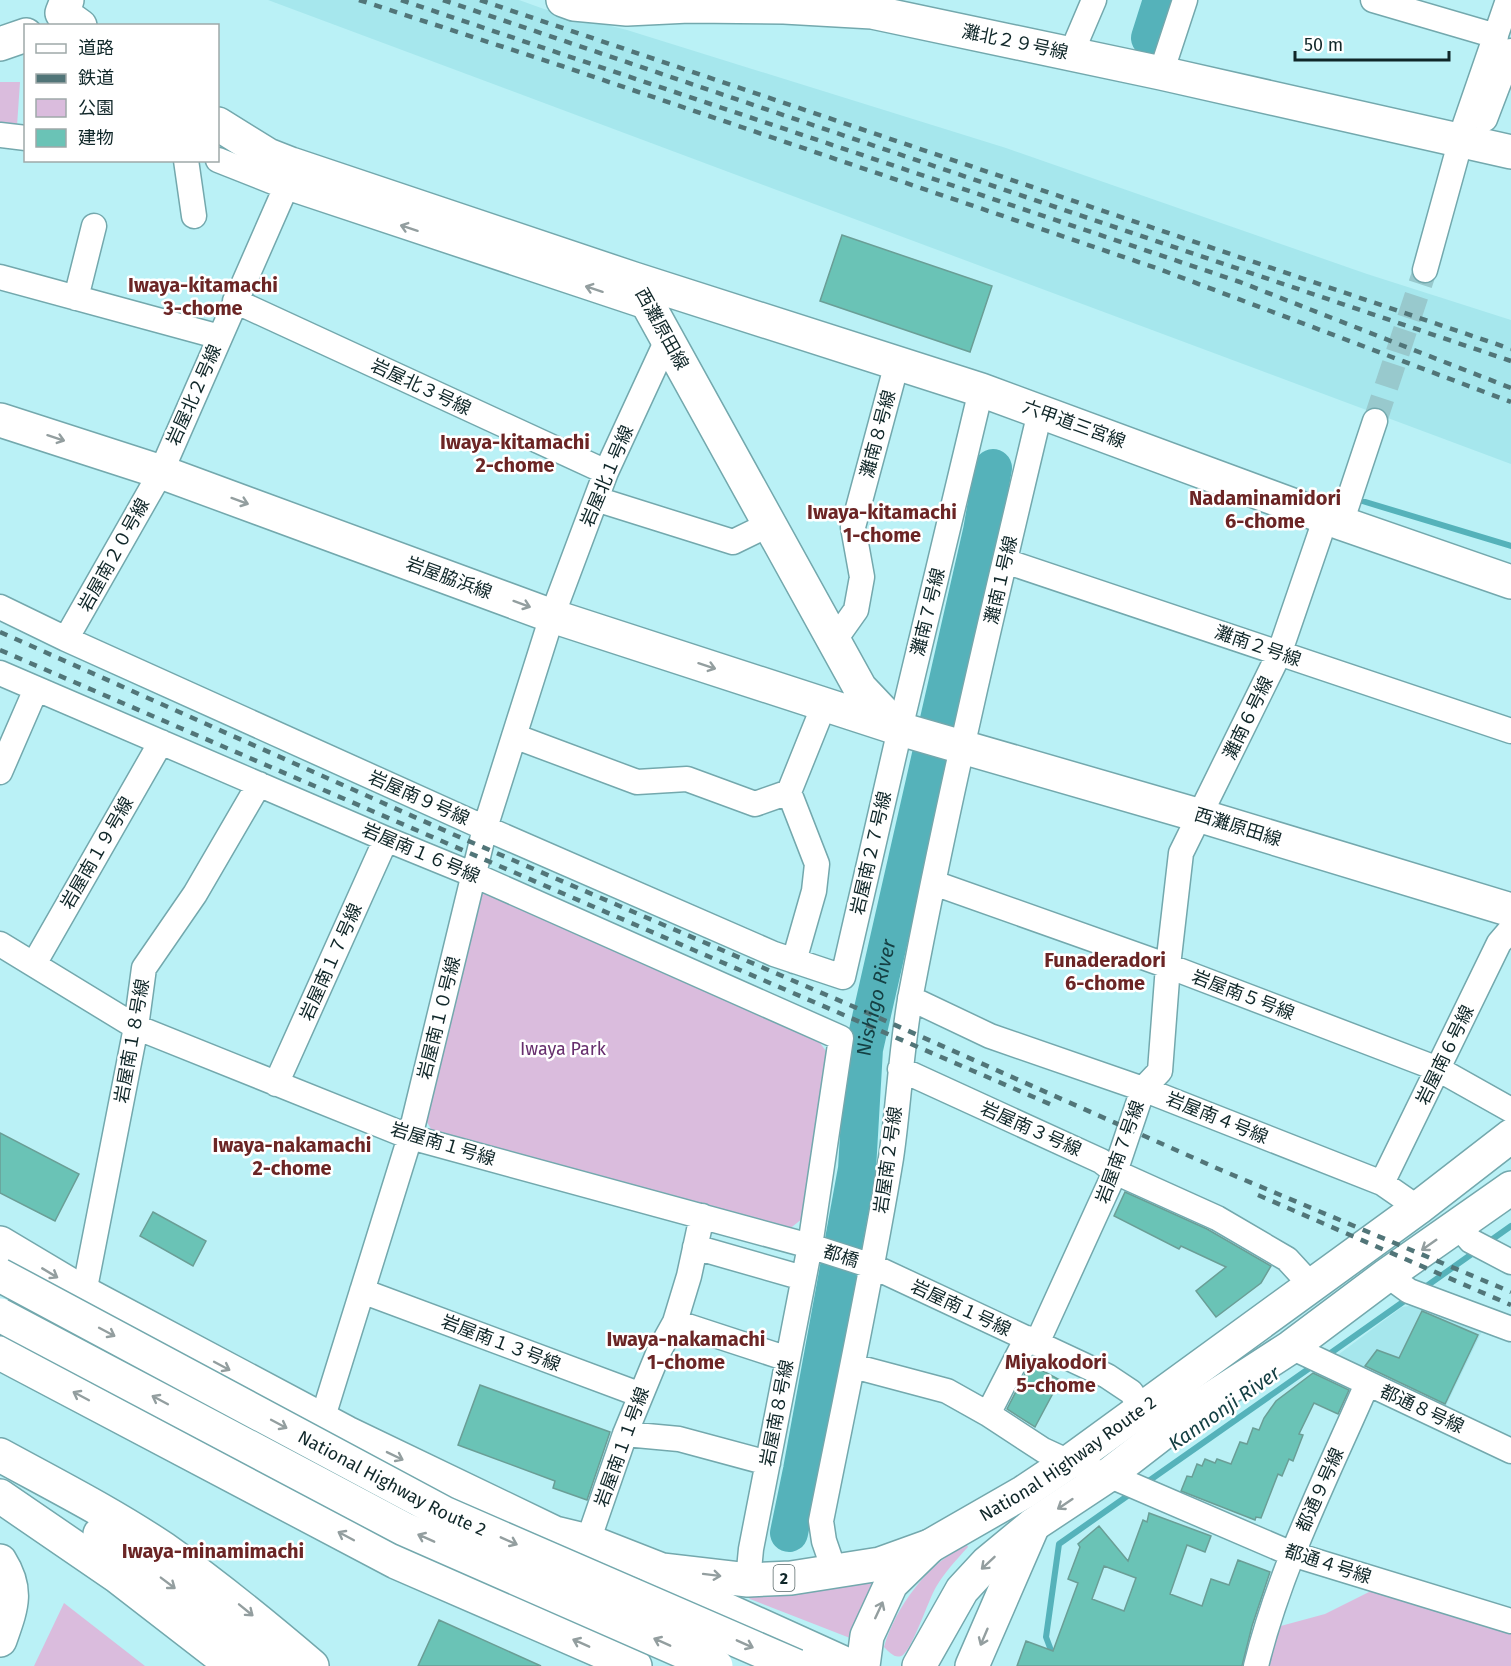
<svg xmlns="http://www.w3.org/2000/svg" width="1511" height="1666" font-family="'Fira Sans','Noto Sans JP',sans-serif">
	<style>
		.built { fill: #a6e7ed }
		.green { fill: #dabcdd }
		.lines { fill: none; stroke-linecap: round; stroke-linejoin: round }
		.stream { stroke: #55b2ba; stroke-width: 6 }
		.river { stroke: #55b2ba; stroke-width: 38 }
		.building { fill: #6ac3b6; stroke: #6a9e96; stroke-width: 1.5; fill-rule: evenodd }
		.street-tunnel { stroke: #98c9cd; stroke-width: 24; stroke-dasharray: 24 12; stroke-linecap: butt }
		.street-casing { stroke: #73a8ad; stroke-width: 27 }
		.secondary-casing { stroke: #73a8ad; stroke-width: 36 }
		.highway-casing { stroke: #73a8ad; stroke-width: 36 }
		.street { stroke: #fff; stroke-width: 24 }
		.secondary { stroke: #fff; stroke-width: 33 }
		.highway { stroke: #fff; stroke-width: 33 }
		.rail { stroke: #517578; stroke-width: 4.5; stroke-dasharray: 8 8; stroke-linecap: butt }
		.highway-bridge-casing { stroke: #73a8ad; stroke-width: 36; stroke-linecap: butt }
		.highway-bridge { stroke: #fff; stroke-width: 33 }
		.oneway { stroke: #939e9f }
		.labels { text-anchor: middle; dominant-baseline: central; stroke-width: 5; stroke-linejoin: round; paint-order: stroke }
		.shield { fill: #fff; stroke: #586869; stroke-width: 1.5 }
		.shield-label { font-size: 16px; font-weight: bold; fill: #102729 }
		.street-label { font-size: 18px; fill: #102729; stroke: #fff }
		.park-label { font-size: 18px; fill: #662e6d; stroke: #fff }
		.neighbourhood-label { font-size: 20px; font-weight: bold; fill: #6b2525; stroke: #fff }
		.water-label { font-size: 20px; font-style: italic; fill: #154044; stroke: #fff }
	</style>
	<rect width="100%" height="100%" fill="#baf1f6"/>
	<path class="built" d="M 268,0 L 519,0 L 544,9 L 627,30 L 1006,148 L 1367,274 L 1511,320 L 1511,464 Z
		M 1422,1304 L 1483,1329 L 1443,1412 L 1331,1360 L 1402,1307 Z"/>
	<path class="green" d="M 0,82 L 20,82 L 17,126 L 0,124 Z
		M 480,884 L 811,1031 L 826,1051 L 821,1112 L 802,1219 L 788,1230 L 434,1134 L 424,1117 Z
		M 967,1545 L 968,1547 C 956,1560 945,1572 936,1587 C 928,1601 913,1647 903,1655 C 896,1660 889,1652 884,1647 C 895,1608 929,1561 967,1545 Z
		M 874,1580 L 850,1638 L 750,1599 L 744,1594 Z
		M 1375,1589 L 1511,1630 L 1511,1666 L 1266,1666 L 1277,1627 L 1325,1614 Z
		M 64,1603 L 145,1666 L 34,1666 Z"/>
	<g class="lines">
		<path class="stream" d="M 1360,495 L 1359,500 L 1511,546
			M 1487,1243 L 1511,1226
			M 1421,1290 L 1476,1251
			M 1325,1357 L 1410,1297
			M 1143,1485 L 1314,1365
			M 1046,1666 L 1052,1653 L 1046,1637 L 1059,1544 L 1133,1492"/>
		<g class="river">
			<path d="M 1150,38 L 1162,0"/>
			<path id="s1" d="M 789,1533 L 802,1470 L 857,1169 L 864,1049 L 982,531 L 993,468"/>
		</g>
	</g>
	<path class="building" d="M 842,235 L 992,286 L 970,352 L 820,301 Z
		M 0,1133 L 79,1174 L 55,1221 L 0,1193 Z
		M 1125,1192 L 1207,1229 L 1271,1266 L 1261,1283 L 1216,1317 L 1196,1291 L 1226,1267 L 1181,1246 L 1179,1249 L 1114,1216 Z
		M 153,1212 L 206,1241 L 193,1266 L 140,1236 Z
		M 1422,1311 L 1478,1335 L 1445,1404 L 1365,1366 L 1377,1350 L 1399,1358 Z
		M 1030,1364 L 1060,1380 L 1035,1427 L 1007,1409 Z
		M 1313,1373 L 1349,1390 L 1338,1414 L 1314,1403 L 1299,1434 L 1303,1435 L 1293,1461 L 1289,1459 L 1282,1476 L 1278,1474 L 1261,1518 L 1256,1517 L 1255,1520 L 1181,1491 L 1187,1476 L 1192,1477 L 1197,1464 L 1202,1466 L 1205,1459 L 1215,1463 L 1217,1459 L 1231,1464 L 1240,1442 L 1247,1444 L 1253,1428 L 1259,1430 L 1264,1418 L 1276,1401 Z
		M 480,1385 L 610,1432 L 587,1500 L 553,1488 L 555,1481 L 458,1445 Z
		M 1149,1513 L 1211,1536 L 1205,1552 L 1187,1545 L 1170,1594 L 1202,1606 L 1211,1579 L 1229,1585 L 1238,1560 L 1270,1572 L 1252,1626 L 1242,1666 L 1017,1666 L 1026,1641 L 1053,1651 L 1078,1583 L 1068,1579 L 1080,1547 L 1078,1544 L 1099,1526 L 1128,1561 L 1143,1520 L 1147,1522 ZM 1104,1566 L 1136,1578 L 1124,1611 L 1092,1599 Z
		M 439,1620 L 541,1666 L 418,1666 Z"/>
	<g class="lines">
		<path class="street-tunnel" d="M 1375,421 L 1425,270"/>
		<g class="street-casing">
			<path id="street" d="M 1373,0 L 1496,36
				M 1071,54 L 1094,0
				M 1161,73 L 1185,0
				M 1485,119 L 1511,51
				M 0,135 L 26,138
				M 1460,139 L 1508,0
				M 186,160 L 194,216
				M 218,160 L 286,187 L 650,308
				M 1425,270 L 1457,154
				M 0,277 L 220,337
				M 76,298 L 94,226
				M 235,301 L 606,472
				M 596,499 L 733,542 L 770,524
				M 1341,523 L 1375,421
				M 1005,561 L 1511,731
				M 0,607 L 66,639 L 485,828 L 774,954 L 843,977 L 900,729 L 981,390
				M 66,639 L 161,472 L 286,187
				M 834,641 L 856,610 L 862,577 L 853,527 L 897,363
				M 0,673 L 386,839 L 474,875 L 841,1038 L 810,1246 L 751,1549 L 748,1580
				M 514,736 L 637,782 L 687,779 L 755,804 L 789,792
				M 0,772 L 36,689
				M 934,883 L 1168,966 L 1438,1069 L 1511,1110
				M 0,944 L 136,1027 L 410,1137 L 810,1246 L 872,1266 L 1107,1376 L 1131,1392 L 1150,1420
				M 794,961 L 814,891 L 817,864 L 789,792 L 824,705
				M 34,964 L 161,742
				M 910,998 L 990,1036 L 1143,1089 L 1382,1183 L 1418,1208
				M 900,1069 L 1101,1161 L 1115,1172 L 1217,1218 L 1287,1259 L 1311,1285
				M 276,1084 L 386,839
				M 1382,1183 L 1499,943 L 1511,929
				M 1457,1225 L 1471,1241 L 1511,1262
				M 695,1247 L 803,1278
				M 1387,1275 L 1409,1291 L 1511,1329
				M 362,1291 L 641,1395
				M 84,1293 L 136,1027 L 144,968 L 195,894 L 259,784
				M 675,1322 L 788,1359
				M 1027,1338 L 988,1414 L 1043,1450 L 1069,1462 L 1120,1480 L 1292,1554 L 1511,1621
				M 1037,1343 L 1115,1172 L 1143,1089 L 1160,1071 L 1168,966 L 1181,853 L 1279,654 L 1326,517
				M 1291,1347 L 1511,1451
				M 853,1366 L 947,1391 L 988,1414
				M 322,1420 L 410,1137 L 485,828 L 552,616 L 606,472 L 667,340
				M 625,1434 L 679,1439 L 768,1463
				M 588,1541 L 625,1434 L 660,1349 L 675,1322 L 689,1276 L 702,1216
				M 834,1570 L 824,1541 L 821,1521 C 845,1400 871,1280 891,1158 C 899,1104 901,1048 911,994 C 948,799 994,605 1040,412
				M 1256,1666 C 1280,1568 1327,1476 1367,1384"/>
		</g>
		<g class="secondary-casing">
			<path id="secondary" d="M 67,0 L 62,13 L 80,26
				M 563,0 L 574,4 L 627,9 L 689,6 L 784,7 L 872,12 L 1161,73 L 1511,152
				M 0,44 L 26,35
				M 218,124 L 268,155 L 291,164 L 634,279 L 981,390 L 1341,523 L 1511,582
				M 634,279 L 860,688 L 896,726
				M 0,420 L 161,472 L 552,616 L 900,729 L 1201,816 L 1511,910
				M 0,1561 C 19,1591 11,1608 0,1640
				M 863,1666 L 867,1636 L 891,1584 L 930,1546"/>
		</g>
		<g class="highway-casing">
			<g id="highway">
				<path id="s2" d="M 0,1243 L 84,1293 L 347,1433 L 555,1533 L 588,1541 L 662,1570 L 748,1580 L 791,1578 L 880,1564 L 930,1546 L 1024,1492 L 1069,1462 L 1418,1208 L 1511,1136"/>
				<path d="M 0,1353 L 396,1562 L 635,1666"/>
				<path d="M 0,1455 C 55,1485 112,1514 164,1549 C 215,1585 264,1625 312,1666"/>
				<path d="M 0,1496 L 118,1577 L 233,1666"/>
				<path d="M 100,1534 L 205,1611 L 273,1666"/>
				<path d="M 658,1579 L 850,1666"/>
				<path d="M 919,1666 L 962,1590 L 987,1563 L 1033,1525 L 1107,1476 L 1186,1415 L 1291,1347 L 1387,1275 L 1511,1188"/>
				<path d="M 972,1666 L 1031,1530"/>
			</g>
		</g>
		<use href="#street" class="street"/>
		<use href="#secondary" class="secondary"/>
		<use href="#highway" class="highway"/>
		<path class="rail" d="M 359,0 L 562,66 L 1159,269 L 1511,402
			M 401,0 L 1240,282 L 1511,388
			M 443,0 L 1511,361
			M 480,0 L 1511,349
			M 0,632 L 457,836 L 859,1009 L 1221,1170 L 1511,1292
			M 0,650 L 1052,1105
			M 1258,1195 L 1511,1305"/>
		<g class="highway-bridge-casing">
			<g id="highway-bridge">
				<path id="s3" d="M 0,1275 L 446,1514 L 796,1666"/>
				<path d="M 0,1315 L 404,1529 L 716,1666"/>
			</g>
		</g>
		<use href="#highway-bridge" class="highway-bridge"/>
	</g>
	<defs><path id="oneway-shaft" d="M-6 0H5M1.5-3L5.5 0L1.5 3" fill="none" stroke-width="1.6" stroke-linecap="round" stroke-linejoin="round" transform="scale(1.5)"/></defs>
	<g class="oneway">
		<use href="#oneway-shaft" transform="translate(409 228) rotate(-162)"/>
		<use href="#oneway-shaft" transform="translate(594 289) rotate(-162)"/>
		<use href="#oneway-shaft" transform="translate(56 438) rotate(18)"/>
		<use href="#oneway-shaft" transform="translate(240 501) rotate(20)"/>
		<use href="#oneway-shaft" transform="translate(522 604) rotate(20)"/>
		<use href="#oneway-shaft" transform="translate(707 666) rotate(18)"/>
		<use href="#oneway-shaft" transform="translate(1429 1245) rotate(145)"/>
		<use href="#oneway-shaft" transform="translate(50 1273) rotate(31)"/>
		<use href="#oneway-shaft" transform="translate(107 1332) rotate(28)"/>
		<use href="#oneway-shaft" transform="translate(222 1366) rotate(28)"/>
		<use href="#oneway-shaft" transform="translate(81 1396) rotate(-152)"/>
		<use href="#oneway-shaft" transform="translate(160 1400) rotate(-152)"/>
		<use href="#oneway-shaft" transform="translate(279 1424) rotate(28)"/>
		<use href="#oneway-shaft" transform="translate(395 1456) rotate(26)"/>
		<use href="#oneway-shaft" transform="translate(1065 1504) rotate(146)"/>
		<use href="#oneway-shaft" transform="translate(346 1536) rotate(-152)"/>
		<use href="#oneway-shaft" transform="translate(426 1538) rotate(-156)"/>
		<use href="#oneway-shaft" transform="translate(509 1541) rotate(24)"/>
		<use href="#oneway-shaft" transform="translate(988 1563) rotate(137)"/>
		<use href="#oneway-shaft" transform="translate(712 1575) rotate(7)"/>
		<use href="#oneway-shaft" transform="translate(168 1583) rotate(37)"/>
		<use href="#oneway-shaft" transform="translate(246 1610) rotate(39)"/>
		<use href="#oneway-shaft" transform="translate(879 1610) rotate(-65)"/>
		<use href="#oneway-shaft" transform="translate(984 1637) rotate(113)"/>
		<use href="#oneway-shaft" transform="translate(662 1642) rotate(-156)"/>
		<use href="#oneway-shaft" transform="translate(581 1643) rotate(-156)"/>
		<use href="#oneway-shaft" transform="translate(745 1644) rotate(24)"/>
	</g>
	<g class="labels">
		<rect class="shield" x="773.5" y="1565" width="21" height="26" rx="4.5"/>
		<g class="shield-label">
			<text x="784" y="1578">2</text>
		</g>
		<g class="street-label">
			<text transform="translate(1015 42) rotate(12)">灘北２９号線</text>
			<text transform="translate(662 329) rotate(61)">西灘原田線</text>
			<text transform="translate(421 387) rotate(25)">岩屋北３号線</text>
			<text transform="translate(194 395) rotate(-66)">岩屋北２号線</text>
			<text transform="translate(1074 424) rotate(20)">六甲道三宮線</text>
			<text transform="translate(878 434) rotate(-75)">灘南８号線</text>
			<text transform="translate(607 476) rotate(-67)">岩屋北１号線</text>
			<text transform="translate(114 555) rotate(-61)">岩屋南２０号線</text>
			<text transform="translate(449 578) rotate(20)">岩屋脇浜線</text>
			<text transform="translate(1001 580) rotate(-77)">灘南１号線</text>
			<text transform="translate(928 612) rotate(-76)">灘南７号線</text>
			<text transform="translate(1258 646) rotate(19)">灘南２号線</text>
			<text transform="translate(1248 718) rotate(-64)">灘南６号線</text>
			<text transform="translate(419 798) rotate(24)">岩屋南９号線</text>
			<text transform="translate(1238 827) rotate(17)">西灘原田線</text>
			<text transform="translate(97 853) rotate(-60)">岩屋南１９号線</text>
			<text transform="translate(421 853) rotate(23)">岩屋南１６号線</text>
			<text transform="translate(871 853) rotate(-77)">岩屋南２７号線</text>
			<text transform="translate(331 962) rotate(-66)">岩屋南１７号線</text>
			<text transform="translate(1243 995) rotate(21)">岩屋南５号線</text>
			<text transform="translate(439 1018) rotate(-76)">岩屋南１０号線</text>
			<text transform="translate(132 1041) rotate(-80)">岩屋南１８号線</text>
			<text transform="translate(1445 1055) rotate(-64)">岩屋南６号線</text>
			<text transform="translate(1217 1118) rotate(22)">岩屋南４号線</text>
			<text transform="translate(1031 1129) rotate(24)">岩屋南３号線</text>
			<text transform="translate(443 1144) rotate(17)">岩屋南１号線</text>
			<text transform="translate(1120 1152) rotate(-70)">岩屋南７号線</text>
			<text transform="translate(888 1160) rotate(-82)">岩屋南２号線</text>
			<text transform="translate(841 1256) rotate(18)">都橋</text>
			<text transform="translate(961 1308) rotate(25)">岩屋南１号線</text>
			<text transform="translate(501 1343) rotate(21)">岩屋南１３号線</text>
			<text transform="translate(1422 1409) rotate(25)">都通８号線</text>
			<text transform="translate(777 1413) rotate(-79)">岩屋南８号線</text>
			<text transform="translate(622 1447) rotate(-70)">岩屋南１１号線</text>
			<text stroke="none"><textPath href="#s2" startOffset="1176">National Highway Route 2</textPath></text>
			<text stroke="none"><textPath href="#s3" startOffset="444">National Highway Route 2</textPath></text>
			<text transform="translate(1320 1490) rotate(-66)">都通９号線</text>
			<text transform="translate(1328 1564) rotate(18)">都通４号線</text>
		</g>
		<g class="park-label">
			<text x="563" y="1049">Iwaya Park</text>
		</g>
		<g class="neighbourhood-label">
			<text x="203" y="285">Iwaya-kitamachi<tspan x="203" dy="23">3-chome</tspan></text>
			<text x="515" y="442">Iwaya-kitamachi<tspan x="515" dy="23">2-chome</tspan></text>
			<text x="1265" y="498">Nadaminamidori<tspan x="1265" dy="23">6-chome</tspan></text>
			<text x="882" y="512">Iwaya-kitamachi<tspan x="882" dy="23">1-chome</tspan></text>
			<text x="1105" y="960">Funaderadori<tspan x="1105" dy="23">6-chome</tspan></text>
			<text x="292" y="1145">Iwaya-nakamachi<tspan x="292" dy="23">2-chome</tspan></text>
			<text x="686" y="1339">Iwaya-nakamachi<tspan x="686" dy="23">1-chome</tspan></text>
			<text x="1056" y="1362">Miyakodori<tspan x="1056" dy="23">5-chome</tspan></text>
			<text x="213" y="1551">Iwaya-minamimachi</text>
		</g>
		<g class="water-label">
			<text stroke="none"><textPath href="#s1" startOffset="543">Nishigo River</textPath></text>
			<text transform="translate(1224 1408) rotate(-35)">Kannonji River</text>
		</g>
	</g>
	<rect x="24" y="24" width="195" height="138" fill="#ffffff" stroke="#9fa9a9" stroke-width="1.5"/>
	<rect x="36" y="44" width="30" height="9" fill="#ffffff" stroke="#9fa9a9" stroke-width="1.5"/>
	<text x="78" y="54" font-size="18" fill="#102729">道路</text>
	<rect x="36" y="74" width="30" height="9" fill="#517578" stroke="#9fa9a9" stroke-width="1.5"/>
	<text x="78" y="84" font-size="18" fill="#102729">鉄道</text>
	<rect x="36" y="99" width="30" height="18" fill="#dabcdd" stroke="#9fa9a9" stroke-width="1.5"/>
	<text x="78" y="114" font-size="18" fill="#102729">公園</text>
	<rect x="36" y="129" width="30" height="18" fill="#6ac3b6" stroke="#9fa9a9" stroke-width="1.5"/>
	<text x="78" y="144" font-size="18" fill="#102729">建物</text>
	<path d="M1295 51v9h154v-9" fill="none" stroke="#102729" stroke-width="3"/>
	<text x="1304" y="51" font-size="18" fill="#102729" stroke="#ffffff" stroke-width="4.5" paint-order="stroke">50 m</text>
</svg>
